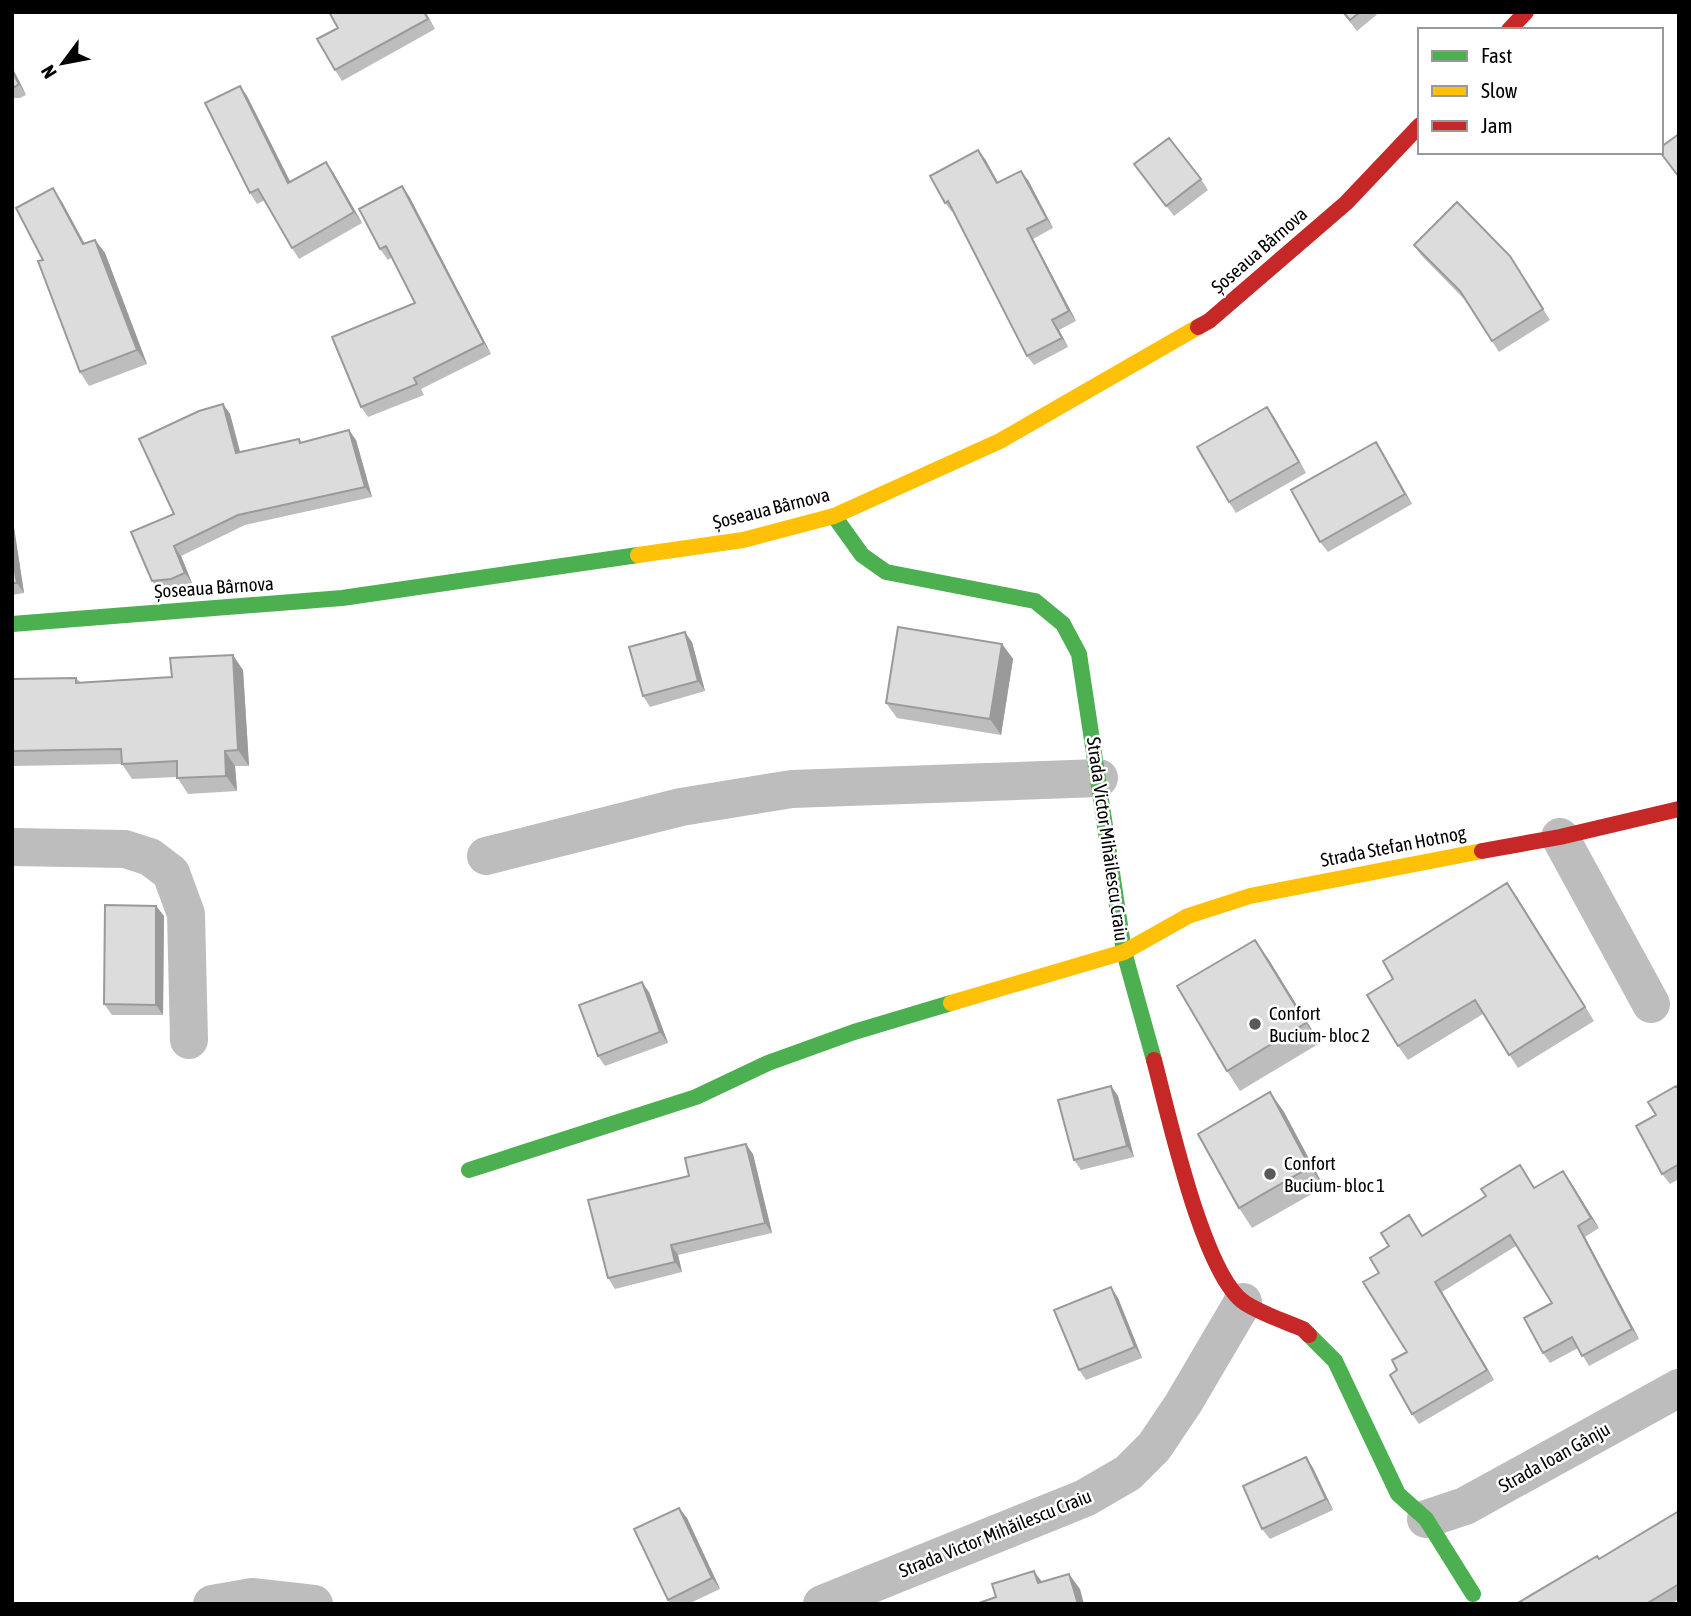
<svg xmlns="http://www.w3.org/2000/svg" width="1691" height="1616" font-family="'Asap Condensed',sans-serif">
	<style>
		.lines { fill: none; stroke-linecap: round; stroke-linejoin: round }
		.street { stroke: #bdbdbd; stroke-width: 38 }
		.fast { stroke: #4caf50; stroke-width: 16 }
		.slow { stroke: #ffc107; stroke-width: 16 }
		.jam { stroke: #c62828; stroke-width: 16 }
		.wall { fill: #bdbdbd }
		.shaded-wall { fill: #9a9a9a }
		.building { fill: #dcdcdc; stroke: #9a9a9a; stroke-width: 2 }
		.poi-dot { fill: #595959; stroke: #fff; stroke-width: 2.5 }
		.labels { text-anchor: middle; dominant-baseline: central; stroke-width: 5; stroke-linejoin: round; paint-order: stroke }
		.street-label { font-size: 19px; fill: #000; stroke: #fff }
		.poi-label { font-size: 19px; fill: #000; stroke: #fff; text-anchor: start }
	</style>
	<rect width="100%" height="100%" fill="#fff"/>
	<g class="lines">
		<path class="street" d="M 1560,837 L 1651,1004
			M 12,847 L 125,849 L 150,857 L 171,873 L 186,914 L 189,1040
			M 486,856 L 681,807 L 792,789 L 1099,778
			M 1426,1519 L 1465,1506 L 1679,1388
			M 212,1604 L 252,1597 L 314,1604
			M 822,1604 L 1085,1498 L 1128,1473 L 1154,1447 L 1183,1404 L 1243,1302"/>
		<path class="fast" d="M 834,516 L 862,555 L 886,572 L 1035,601 L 1063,624 L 1079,654 L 1124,952 L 1154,1060
			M 12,624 L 342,598 L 638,555
			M 469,1170 L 696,1097 L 768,1063 L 854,1032 L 951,1003
			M 1309,1335 L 1335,1361 L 1398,1494 L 1426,1519 L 1473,1594"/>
		<path class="slow" d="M 638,555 L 743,540 L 834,516 L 1000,441 L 1198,327
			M 951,1003 L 1124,952 L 1188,916 L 1250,896 L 1482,851"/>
		<path class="jam" d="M 1509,30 L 1526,12
			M 1198,327 L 1209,321 L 1346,203 L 1420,125
			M 1482,851 L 1560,837 L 1679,809
			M 1154,1060 C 1168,1112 1203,1276 1245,1303 C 1262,1314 1284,1321 1303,1329 L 1309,1335"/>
	</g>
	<path class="wall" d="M 426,12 L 435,29 L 342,81 L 335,70 L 338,28 Z
		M 1342,12 L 1380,12 L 1357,31 Z
		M 12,67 L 26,95 L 20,98 L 12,98 Z
		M 240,86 L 247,96 L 290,182 L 326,162 L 333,172 L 362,223 L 299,259 L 292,248 L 265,200 L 257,204 L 250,193 Z
		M 985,159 L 998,183 L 1028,180 L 1053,228 L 1033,239 L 1076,321 L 1059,330 L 1068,347 L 1034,365 L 1027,356 L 953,211 L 952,212 L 945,203 Z
		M 1134,164 L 1201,179 L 1208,190 L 1174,216 Z
		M 409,196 L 491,354 L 421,389 L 424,395 L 368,417 L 361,407 L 415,303 L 392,257 L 388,260 L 380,249 Z
		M 62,202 L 85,244 L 95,240 L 105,253 L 147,364 L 89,386 L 80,372 L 43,260 Z
		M 1414,245 L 1517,267 L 1550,320 L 1499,352 L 1465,300 L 1421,255 Z
		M 223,404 L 230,414 L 240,452 L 299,439 L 302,443 L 356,440 L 372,497 L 245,525 L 181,556 L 192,583 L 178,589 L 159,591 L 152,581 Z
		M 1267,407 L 1274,417 L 1306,473 L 1236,513 L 1229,502 Z
		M 1376,442 L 1383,453 L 1412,504 L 1328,552 L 1320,542 Z
		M 12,519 L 24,593 L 12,595 Z
		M 692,642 L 705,691 L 650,707 L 643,696 Z
		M 1002,644 L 1013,659 L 1001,735 L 897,718 L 886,703 Z
		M 243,670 L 249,766 L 235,766 L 237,791 L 188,794 L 177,777 L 132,779 L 122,764 L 12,766 L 12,679 L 76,678 L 80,682 L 172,677 Z
		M 1507,883 L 1594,1021 L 1518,1068 L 1483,1014 L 1408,1060 L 1398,1046 L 1393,979 Z
		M 156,906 L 164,916 L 163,1015 L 112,1015 L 104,1004 Z
		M 1255,940 L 1269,960 L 1320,1043 L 1240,1091 L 1227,1071 Z
		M 649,992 L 668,1043 L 605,1066 L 598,1056 Z
		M 1111,1086 L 1118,1096 L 1134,1157 L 1081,1170 L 1074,1160 Z
		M 1679,1090 L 1679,1179 L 1670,1184 L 1662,1174 L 1656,1115 Z
		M 1270,1092 L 1284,1112 L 1324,1187 L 1252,1228 L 1239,1208 Z
		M 753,1154 L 772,1233 L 678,1255 L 682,1272 L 615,1289 L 608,1278 L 689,1176 Z
		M 1570,1181 L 1599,1228 L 1585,1237 L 1639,1339 L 1589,1366 L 1578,1348 L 1550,1363 L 1543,1353 L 1552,1303 L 1516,1246 L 1442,1292 L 1494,1380 L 1419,1424 L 1412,1414 L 1397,1370 L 1407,1352 L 1379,1273 L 1423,1235 L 1535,1187 Z
		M 1111,1287 L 1118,1298 L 1142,1358 L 1086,1380 L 1079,1370 Z
		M 1306,1457 L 1313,1468 L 1333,1510 L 1270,1539 L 1262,1529 Z
		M 679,1508 L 687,1518 L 720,1589 L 688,1604 L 670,1604 L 668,1600 Z
		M 1679,1511 L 1679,1599 L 1671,1604 L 1516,1604 L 1599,1559 Z"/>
	<path class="shaded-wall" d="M 12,67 L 26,95 L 19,84 L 12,71 Z
		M 240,86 L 247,96 L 296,193 L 288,183 Z
		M 978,150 L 985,159 L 1004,193 L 997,183 Z
		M 326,162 L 333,172 L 362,223 L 354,212 Z
		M 1021,171 L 1028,180 L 1053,228 L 1047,219 Z
		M 402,186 L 409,196 L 491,354 L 484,343 Z
		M 53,188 L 62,202 L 92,258 L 83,244 Z
		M 1027,229 L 1033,239 L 1076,321 L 1069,311 Z
		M 95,240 L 105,253 L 147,364 L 137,350 Z
		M 1052,320 L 1059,330 L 1068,347 L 1062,338 Z
		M 223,404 L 230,414 L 243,463 L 236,453 Z
		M 1267,407 L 1274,417 L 1306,473 L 1299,462 Z
		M 349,430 L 356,440 L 372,497 L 365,487 Z
		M 1376,442 L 1383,453 L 1412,504 L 1405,494 Z
		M 12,519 L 13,520 L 24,593 L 17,583 L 12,554 Z
		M 174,546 L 181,556 L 192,583 L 185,573 Z
		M 685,632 L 692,642 L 705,691 L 698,681 Z
		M 1002,644 L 1013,659 L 1001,735 L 990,719 Z
		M 233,655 L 243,670 L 249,766 L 238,750 Z
		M 225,751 L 235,766 L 237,791 L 226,776 Z
		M 1507,883 L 1517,897 L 1594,1021 L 1585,1007 Z
		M 156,906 L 164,916 L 163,1015 L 156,1005 Z
		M 1255,940 L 1269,960 L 1320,1043 L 1306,1023 Z
		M 642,982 L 649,992 L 668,1043 L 660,1032 Z
		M 1111,1086 L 1118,1096 L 1134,1157 L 1127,1146 Z
		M 1270,1092 L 1284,1112 L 1324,1187 L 1310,1167 Z
		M 746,1144 L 753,1154 L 772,1233 L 765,1223 Z
		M 1563,1171 L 1570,1181 L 1599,1228 L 1591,1218 Z
		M 1578,1226 L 1585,1237 L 1639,1339 L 1632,1329 Z
		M 671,1245 L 678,1255 L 682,1272 L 675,1262 Z
		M 1435,1282 L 1442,1292 L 1494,1380 L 1487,1370 Z
		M 1111,1287 L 1118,1298 L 1142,1358 L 1135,1347 Z
		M 1306,1457 L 1313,1468 L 1333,1510 L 1326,1499 Z
		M 679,1508 L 687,1518 L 720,1589 L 712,1578 Z
		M 1034,1571 L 1045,1586 L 1038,1583 Z
		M 1069,1574 L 1080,1589 L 1084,1604 L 1078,1604 Z"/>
	<path class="building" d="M 329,12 L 424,12 L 428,19 L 335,70 L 317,39 L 338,28 Z
		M 1343,12 L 1360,12 L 1350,20 Z
		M 12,71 L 19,84 L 13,88 L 12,88 Z
		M 240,86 L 288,183 L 326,162 L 354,212 L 292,248 L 258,189 L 250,193 L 205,103 Z
		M 1679,134 L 1679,177 L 1660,152 L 1661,152 L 1661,147 Z
		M 1169,138 L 1201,179 L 1166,206 L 1134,164 Z
		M 978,150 L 997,183 L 1021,171 L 1047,219 L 1027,229 L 1069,311 L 1052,320 L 1062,338 L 1027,356 L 948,201 L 945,203 L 930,176 Z
		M 402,186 L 484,343 L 414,378 L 417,384 L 361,407 L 332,337 L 415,303 L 386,246 L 380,249 L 359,209 Z
		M 53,188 L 83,244 L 95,240 L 137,350 L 80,372 L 38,261 L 43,260 L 16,208 Z
		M 1457,202 L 1510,256 L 1543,309 L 1492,341 L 1460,291 L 1414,245 Z
		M 223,404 L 236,453 L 299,439 L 300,443 L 349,430 L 365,487 L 238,515 L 174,546 L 185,573 L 171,579 L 152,581 L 131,532 L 174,514 L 139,439 L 199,411 Z
		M 1267,407 L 1299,462 L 1229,502 L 1197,447 Z
		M 1376,442 L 1405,494 L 1320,542 L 1291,490 Z
		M 12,554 L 17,583 L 12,583 Z
		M 898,627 L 1002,644 L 990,719 L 886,703 Z
		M 685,632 L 698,681 L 643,696 L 629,647 Z
		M 233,655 L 238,750 L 225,751 L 226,776 L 177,778 L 177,761 L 122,764 L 121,749 L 12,751 L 12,679 L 76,678 L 76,683 L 172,677 L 170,658 Z
		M 1507,883 L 1585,1007 L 1509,1055 L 1475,1000 L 1398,1046 L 1367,995 L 1393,979 L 1383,961 Z
		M 105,905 L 156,906 L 156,1005 L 104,1004 Z
		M 1255,940 L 1306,1023 L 1227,1071 L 1177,986 Z
		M 642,982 L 660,1032 L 598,1056 L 579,1005 Z
		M 1111,1086 L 1127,1146 L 1074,1160 L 1058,1100 Z
		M 1676,1086 L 1679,1090 L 1679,1164 L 1662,1174 L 1636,1126 L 1656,1115 L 1648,1102 Z
		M 1270,1092 L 1310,1167 L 1239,1208 L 1198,1134 Z
		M 746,1144 L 765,1223 L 671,1245 L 675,1262 L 608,1278 L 588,1200 L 689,1176 L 685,1158 Z
		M 1520,1165 L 1534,1188 L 1563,1171 L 1591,1218 L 1578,1226 L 1632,1329 L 1582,1356 L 1572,1337 L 1543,1353 L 1524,1318 L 1552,1303 L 1510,1235 L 1435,1282 L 1487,1370 L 1412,1414 L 1390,1375 L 1397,1370 L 1392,1360 L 1407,1352 L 1363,1282 L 1379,1273 L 1370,1258 L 1389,1246 L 1381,1233 L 1409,1215 L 1422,1236 L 1486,1196 L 1481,1189 Z
		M 1111,1287 L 1135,1347 L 1079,1370 L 1054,1310 Z
		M 1306,1457 L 1326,1499 L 1262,1529 L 1243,1486 Z
		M 679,1508 L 712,1578 L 668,1600 L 634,1529 Z
		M 1679,1511 L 1679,1584 L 1646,1604 L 1516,1604 L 1597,1556 L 1599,1559 Z
		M 1034,1571 L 1038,1583 L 1069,1574 L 1078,1604 L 976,1604 L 996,1597 L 992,1584 Z"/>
	<g class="poi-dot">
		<circle cx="1255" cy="1024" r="7"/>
		<circle cx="1270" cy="1174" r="7"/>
	</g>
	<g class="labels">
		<g class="street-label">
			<text transform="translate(1259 250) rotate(-41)">Șoseaua Bârnova</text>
			<text transform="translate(771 508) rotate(-14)">Șoseaua Bârnova</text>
			<text transform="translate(214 587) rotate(-4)">Șoseaua Bârnova</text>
			<text transform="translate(1108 839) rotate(82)">Strada Victor Mihăilescu Craiu</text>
			<text transform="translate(1393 846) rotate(-11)">Strada Stefan Hotnog</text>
			<text transform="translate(1554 1457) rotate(-29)">Strada Ioan Gânju</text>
			<text transform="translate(995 1533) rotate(-22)">Strada Victor Mihăilescu Craiu</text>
		</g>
		<g class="poi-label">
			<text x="1269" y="1013">Confort<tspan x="1269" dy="22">Bucium- bloc 2</tspan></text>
			<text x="1284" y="1163">Confort<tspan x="1284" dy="22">Bucium- bloc 1</tspan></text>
		</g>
	</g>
	<rect width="1691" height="1616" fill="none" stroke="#000000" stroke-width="28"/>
	<rect x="1418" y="28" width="245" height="126" fill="#ffffff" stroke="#999999" stroke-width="2"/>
	<rect x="1432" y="51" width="35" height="10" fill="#4caf50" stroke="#999999" stroke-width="2"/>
	<text x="1481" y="63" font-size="21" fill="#000000">Fast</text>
	<rect x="1432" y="86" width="35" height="10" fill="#ffc107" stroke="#999999" stroke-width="2"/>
	<text x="1481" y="98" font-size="21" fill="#000000">Slow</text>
	<rect x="1432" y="121" width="35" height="10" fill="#c62828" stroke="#999999" stroke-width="2"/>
	<text x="1481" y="133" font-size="21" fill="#000000">Jam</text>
	<g transform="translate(63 63) rotate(238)" stroke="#ffffff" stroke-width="5" paint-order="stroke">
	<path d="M0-5L12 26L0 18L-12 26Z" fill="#000000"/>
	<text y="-10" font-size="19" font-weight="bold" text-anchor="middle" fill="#000000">N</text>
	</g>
</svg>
